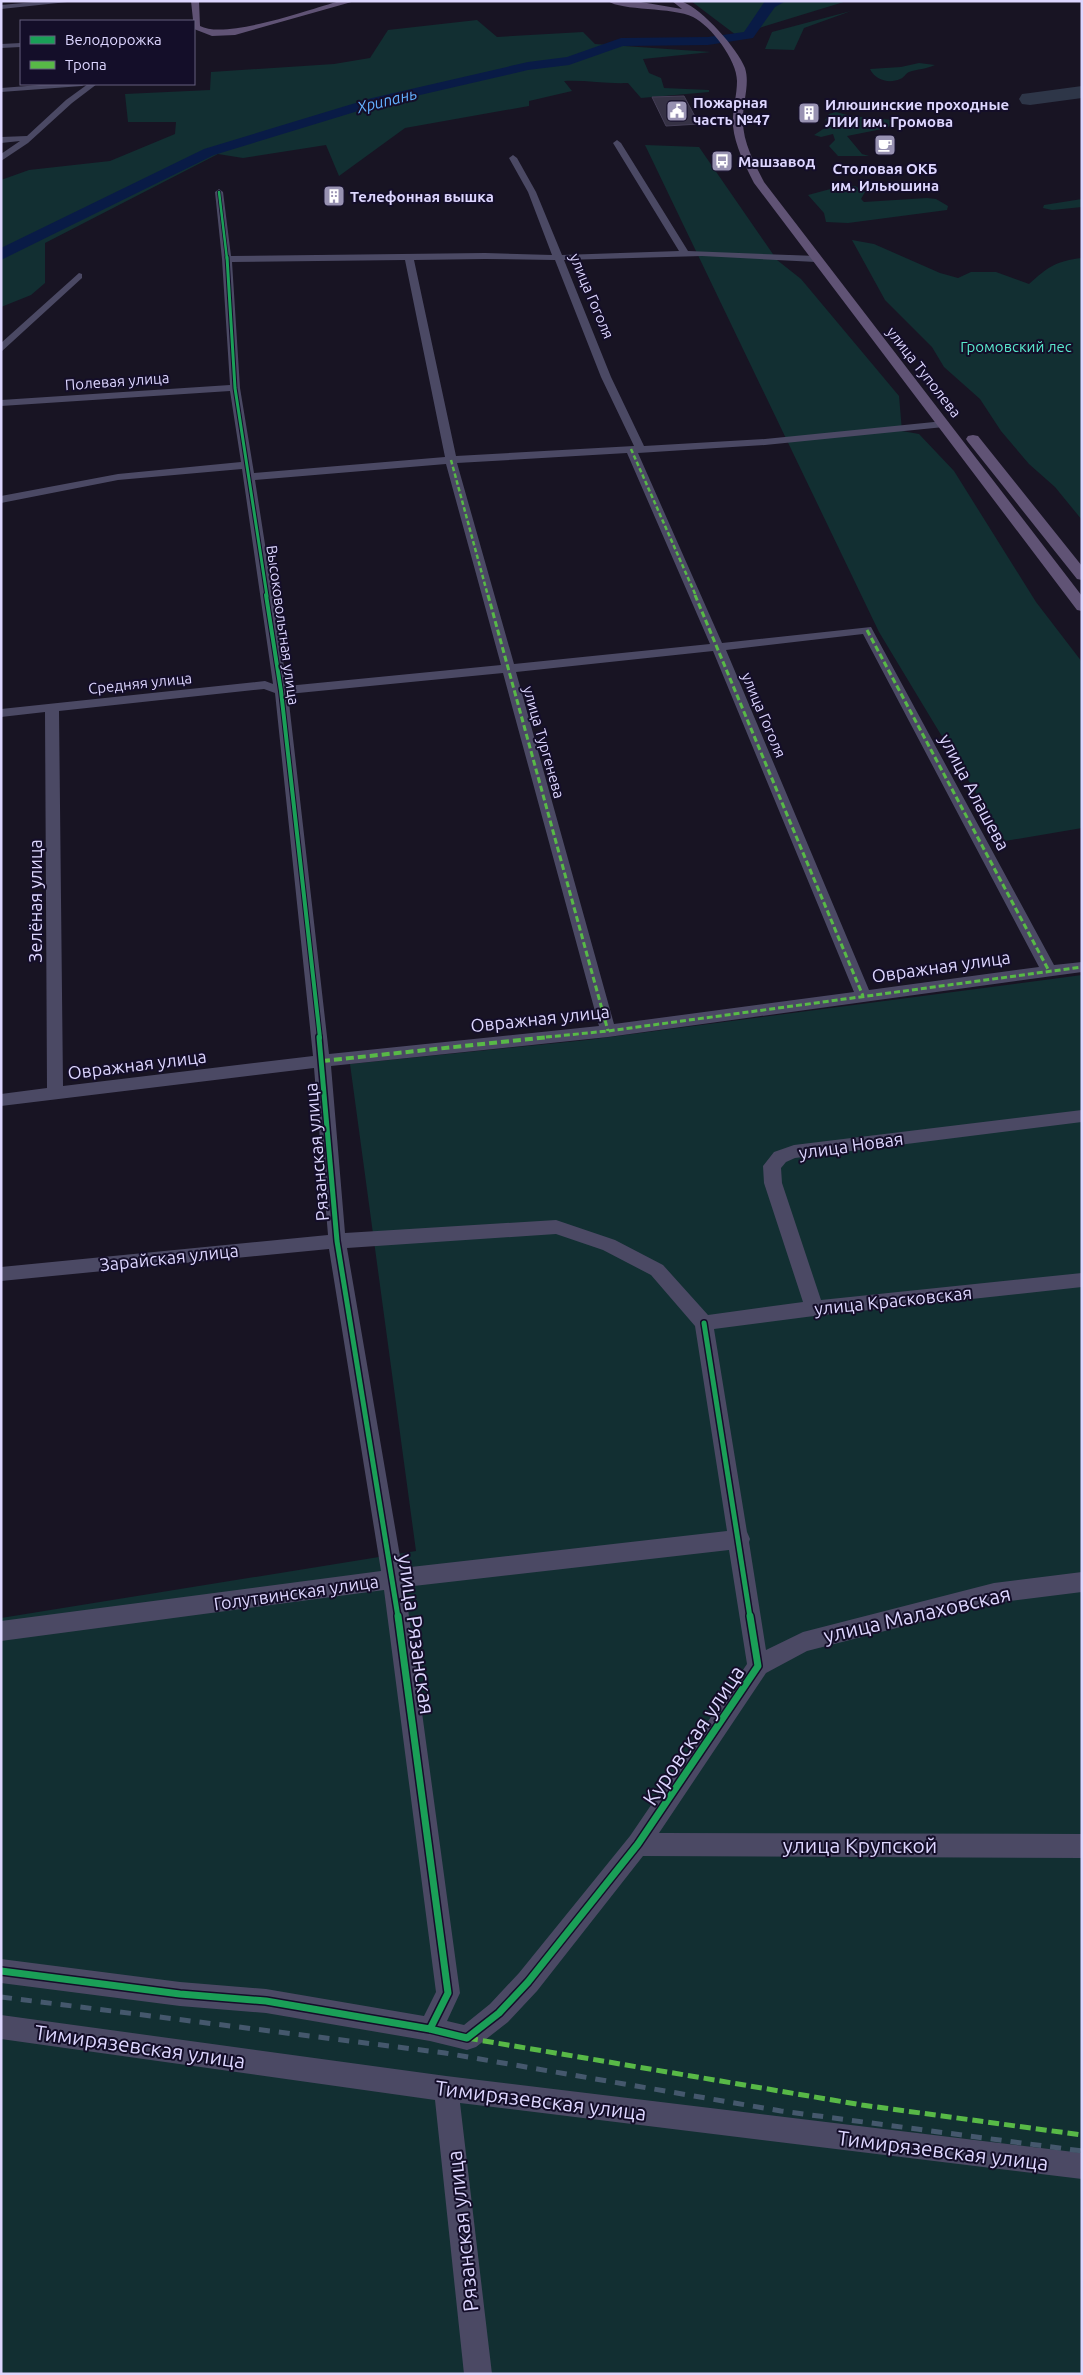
<svg xmlns="http://www.w3.org/2000/svg" width="1083" height="2375" font-family="Ubuntu,sans-serif">
	<style>
		.green { fill: #122f32 }
		.lines { fill: none; stroke-linecap: round; stroke-linejoin: round }
		.river { fill: #091b46; fill-rule: evenodd }
		.taxiway { fill: #2e3648; fill-rule: evenodd }
		.building { fill: #363245; stroke: #453f57 }
		.minor { fill: #4b4964; fill-rule: evenodd }
		.major { fill: #605375; fill-rule: evenodd }
		.rail { stroke: #45586d; stroke-width: 5; stroke-dasharray: 11 9; stroke-linecap: butt }
		.quiet-far3 { stroke: #58b947; stroke-width: 2.5; stroke-dasharray: 4.5 2.5; stroke-linecap: butt }
		.quiet-far2 { stroke: #58b947; stroke-width: 3; stroke-dasharray: 6 3; stroke-linecap: butt }
		.quiet-far1 { stroke: #58b947; stroke-width: 4; stroke-dasharray: 8 4; stroke-linecap: butt }
		.quiet { stroke: #58b947; stroke-width: 5; stroke-dasharray: 11 5; stroke-linecap: butt }
		.cycleway-far4-casing { stroke: #140e29; stroke-width: 4 }
		.cycleway-far3-casing { stroke: #140e29; stroke-width: 5 }
		.cycleway-far2-casing { stroke: #140e29; stroke-width: 6 }
		.cycleway-far1-casing { stroke: #140e29; stroke-width: 8 }
		.cycleway-casing { stroke: #140e29; stroke-width: 10 }
		.cycleway-far4 { stroke: #1a9f57; stroke-width: 2.5 }
		.cycleway-far3 { stroke: #1a9f57; stroke-width: 3 }
		.cycleway-far2 { stroke: #1a9f57; stroke-width: 4 }
		.cycleway-far1 { stroke: #1a9f57; stroke-width: 5 }
		.cycleway { stroke: #1a9f57; stroke-width: 7 }
		.labels { text-anchor: middle; dominant-baseline: central; stroke-width: 4; stroke-linejoin: round; paint-order: stroke }
		.far-poi-label { font-size: 15px; font-weight: bold; fill: #ddd6ff; stroke: #140e29; text-anchor: start }
		.far-street-label { font-size: 15px; fill: #ddd6ff; stroke: #140e29 }
		.far-park-label { font-size: 15px; fill: #59e8cc; stroke: #140e29 }
		.far-water-label { font-size: 16px; font-style: italic; fill: #64b0ff; stroke: #140e29 }
		.street-label { font-size: 18px; fill: #ddd6ff; stroke: #140e29 }
		.near-street-label { font-size: 21px; fill: #ddd6ff; stroke: #140e29 }
	</style>
	<rect width="100%" height="100%" fill="#181423"/>
	<path class="green" d="M 691,1 L 847,1 L 736,35 Z
		M 851,11 L 804,28 L 794,50 L 765,49 L 772,32 Z
		M 477,20 L 497,37 L 583,32 L 595,44 L 711,52 L 643,59 L 649,73 L 661,78 L 664,88 L 709,90 L 709,92 L 641,98 L 628,83 C 606,84 586,80 564,81 L 572,91 L 529,101 L 529,106 L 405,128 L 339,176 L 326,145 L 243,158 L 218,154 L 45,243 L 45,283 L 31,295 L 1,307 L 1,180 L 29,170 L 110,161 L 175,134 L 176,122 L 128,122 L 125,94 L 210,90 L 211,72 L 334,64 L 370,58 L 388,30 Z
		M 919,63 L 935,65 C 927,69 917,69 909,72 C 905,74 904,78 900,79 C 889,84 875,80 870,69 L 901,67 Z
		M 836,112 L 851,116 L 892,120 L 893,123 L 887,128 L 847,136 L 862,154 L 869,156 L 838,156 L 829,146 L 835,140 L 833,134 L 821,137 L 814,135 L 831,124 L 825,120 L 829,114 Z
		M 645,145 L 699,147 L 777,260 L 801,279 L 899,396 L 902,431 L 919,434 L 954,471 L 1036,602 L 1082,662 L 1082,828 L 1005,841 L 879,632 Z
		M 855,186 L 865,192 L 861,199 L 864,202 L 927,198 L 936,199 L 948,206 L 947,210 L 848,223 L 826,222 L 824,213 L 808,195 L 838,187 Z
		M 1082,199 L 1082,207 L 1052,210 L 1043,208 L 1044,205 Z
		M 852,240 L 874,244 L 940,273 L 958,278 L 971,272 L 996,272 L 1029,284 C 1048,267 1056,261 1082,258 L 1082,520 L 1055,487 L 1029,464 L 1001,431 L 980,399 L 944,367 L 932,347 L 885,300 Z
		M 1082,975 L 1082,2374 L 1,2374 L 1,1618 L 416,1551 L 350,1064 L 587,1040 Z"/>
	<g class="lines">
		<path class="river" d="M 765,1 L 786,1 L 775,7 L 753,38 L 708,45 L 623,46 L 569,65 L 528,70 L 381,104 L 214,155 L 1,260 L 1,248 L 204,149 L 372,98 L 528,62 L 567,57 L 621,38 L 708,37 L 744,32 Z"/>
		<path class="taxiway" d="M 1082,86 L 1082,98 L 1030,105 L 1022,104 L 1019,99 L 1022,94 L 1030,93 Z"/>
	</g>
	<path class="building" d="M 684,96 L 699,124 L 666,126 L 652,97 Z"/>
	<g class="lines">
		<path class="minor" d="M 45,1 L 77,1 L 1,9 L 1,5 Z
			M 21,43 L 21,47 L 1,48 L 1,44 Z
			M 53,84 L 86,84 L 82,86 L 1,92 L 1,88 Z
			M 88,84 L 97,84 L 72,103 L 28,143 L 1,161 L 1,154 L 20,141 L 1,143 L 1,137 L 27,136 L 66,100 Z
			M 617,140 L 621,143 L 688,251 L 816,256 L 821,259 L 816,262 L 702,256 L 564,260 L 611,377 L 644,446 L 765,439 L 944,421 L 949,424 L 944,427 L 765,445 L 638,453 L 722,643 L 871,627 L 1054,965 L 1082,962 L 1082,972 L 608,1037 L 331,1066 L 345,1233 L 556,1220 L 615,1240 L 663,1265 L 708,1315 L 803,1302 L 764,1183 L 763,1166 L 774,1152 L 794,1145 L 1082,1110 L 1082,1122 L 795,1158 L 786,1162 L 781,1168 L 782,1183 L 821,1300 L 1082,1273 L 1082,1287 L 814,1316 L 714,1329 L 747,1532 L 750,1539 L 749,1542 L 766,1650 L 803,1632 L 994,1583 L 1082,1572 L 1082,1592 L 994,1603 L 807,1651 L 766,1673 L 659,1833 L 1082,1834 L 1082,1858 L 643,1856 L 537,1991 L 508,2022 L 476,2047 L 467,2050 L 430,2041 L 266,2013 L 180,2006 L 1,1983 L 1,1959 L 180,1982 L 266,1989 L 424,2016 L 436,1992 L 384,1590 L 1,1641 L 1,1621 L 381,1571 L 329,1249 L 1,1281 L 1,1267 L 328,1235 L 314,1068 L 1,1106 L 1,1094 L 47,1088 L 45,712 L 1,717 L 1,709 L 265,681 L 273,684 L 242,469 L 118,480 L 1,503 L 1,496 L 118,474 L 241,462 L 230,391 L 1,406 L 1,400 L 230,385 L 222,259 L 215,192 L 219,189 L 223,192 L 231,256 L 485,253 L 552,255 L 528,192 L 509,158 L 513,155 L 517,158 L 536,192 L 562,255 L 679,251 L 613,143 ZM 485,259 L 555,260 L 601,377 L 634,446 L 456,456 L 414,260 ZM 405,260 L 445,457 L 254,473 L 240,388 L 232,262 ZM 627,453 L 710,644 L 514,664 L 457,463 ZM 446,464 L 501,665 L 287,686 L 255,480 ZM 863,634 L 1039,967 L 869,990 L 726,650 ZM 713,651 L 854,992 L 614,1024 L 516,672 ZM 503,673 L 599,1026 L 329,1054 L 288,694 ZM 264,689 L 275,693 L 313,1056 L 63,1086 L 59,711 ZM 556,1234 L 603,1250 L 651,1275 L 695,1326 L 727,1531 L 402,1568 L 347,1248 ZM 729,1550 L 747,1664 L 630,1836 L 519,1973 L 490,2004 L 464,2025 L 447,2021 L 460,1993 L 405,1587 Z
			M 79,273 L 82,274 L 82,278 L 1,352 L 1,343 Z
			M 1,2015 L 446,2076 L 1082,2153 L 1082,2179 L 460,2103 L 492,2374 L 464,2374 L 435,2100 L 1,2039 Z"/>
		<path class="major" d="M 191,1 L 199,1 L 200,26 C 226,40 310,9 340,1 L 355,1 L 235,35 L 212,36 L 194,29 Z
			M 608,1 L 635,1 L 682,9 L 672,1 C 675,1 680,1 683,2 C 702,9 738,49 745,68 C 750,84 743,101 743,118 C 742,141 754,162 764,182 L 1082,596 L 1082,611 L 1077,610 L 754,183 C 745,165 735,146 733,126 C 732,111 737,96 737,81 C 737,60 711,26 693,17 C 673,7 621,11 608,1 Z
			M 973,435 L 978,436 L 1082,566 L 1082,580 L 1077,579 L 968,442 L 966,439 L 968,436 Z"/>
		<path class="rail" d="M 1,1997 L 445,2053 L 781,2111 L 1082,2151"/>
		<path class="quiet-far3" d="M 631,449 L 696,596
			M 451,460 L 488,596"/>
		<path class="quiet-far2" d="M 488,595 L 608,1031
			M 695,595 L 863,996
			M 867,630 L 1049,971
			M 537,1038 L 608,1031 L 1082,967"/>
		<path class="quiet-far1" d="M 322,1061 L 549,1037"/>
		<path class="quiet" d="M 467,2038 L 862,2105 L 1082,2135"/>
		<g class="cycleway-far4-casing">
			<path id="cycleway-far4" d="M 219,192 L 227,259"/>
		</g>
		<g class="cycleway-far3-casing">
			<path id="cycleway-far3" d="M 227,257 L 235,388 L 267,596"/>
		</g>
		<g class="cycleway-far2-casing">
			<path id="cycleway-far2" d="M 266,595 L 281,691 L 320,1038"/>
		</g>
		<g class="cycleway-far1-casing">
			<path id="cycleway-far1" d="M 319,1037 L 337,1241 L 398,1617
				M 704,1323 L 750,1617"/>
		</g>
		<g class="cycleway-casing">
			<path id="cycleway" d="M 398,1616 L 448,1993 L 430,2029
				M 1,1971 L 180,1994 L 266,2001 L 430,2029 L 467,2038 L 499,2013 L 528,1982 L 638,1844 L 758,1666 L 750,1616"/>
		</g>
		<use href="#cycleway-far4" class="cycleway-far4"/>
		<use href="#cycleway-far3" class="cycleway-far3"/>
		<use href="#cycleway-far2" class="cycleway-far2"/>
		<use href="#cycleway-far1" class="cycleway-far1"/>
		<use href="#cycleway" class="cycleway"/>
	</g>
	<defs>
		<g id="civic-square" transform="scale(1.125)"><rect x="-9" y="-9" width="18" height="18" rx="4" fill="#9892b2" stroke="#140e29"/><path d="M-.6-6.5H3V-4.5H.6V-3L4-1V1h2V6H-6V1h2V-1L-.6-3ZM-1.2 2.5V6h2.4V2.5Z" fill="#fff"/></g>
		<g id="building-square" transform="scale(1.125)"><rect x="-9" y="-9" width="18" height="18" rx="4" fill="#9892b2" stroke="#140e29"/><path d="M-4-6H4V6H1V3H-1V6H-4ZM-2.5-4.3h1.7v1.8h-1.7ZM.8-4.3h1.7v1.8H.8ZM-2.5-1h1.7V.8h-1.7ZM.8-1h1.7V.8H.8Z" fill="#fff"/></g>
		<g id="cafe-square" transform="scale(1.125)"><rect x="-9" y="-9" width="18" height="18" rx="4" fill="#9892b2" stroke="#140e29"/><path d="M-5.5-4.5H6V0H3Q3 3.5 0 3.5H-2.5Q-5.5 3.5-5.5 0ZM3-3.2v2h1.7v-2ZM-6 4.5H4V6H-6Z" fill="#fff"/></g>
		<g id="bus-square" transform="scale(1.125)"><rect x="-9" y="-9" width="18" height="18" rx="4" fill="#9892b2" stroke="#140e29"/><path d="M-5-6H5V4H4V6H2V4H-2V6H-4V4H-5ZM-3.5-4V0h7V-4ZM-3.5 1.2v1.5H-2V1.2ZM2 1.2v1.5H3.5V1.2Z" fill="#fff"/></g>
	</defs>
	<g fill-rule="evenodd">
		<use href="#civic-square" x="677" y="111"/>
		<use href="#building-square" x="809" y="113"/>
		<use href="#cafe-square" x="885" y="145"/>
		<use href="#bus-square" x="722" y="161"/>
		<use href="#building-square" x="334" y="196"/>
	</g>
	<g class="labels">
		<g class="far-poi-label">
			<text x="693" y="102">Пожарная<tspan x="693" dy="17">часть №47</tspan></text>
			<text x="825" y="104">Илюшинские проходные<tspan x="825" dy="17">ЛИИ им. Громова</tspan></text>
			<text x="738" y="161">Машзавод</text>
			<text x="885" y="168" text-anchor="middle">Столовая ОКБ<tspan x="885" dy="17">им. Ильюшина</tspan></text>
			<text x="350" y="196">Телефонная вышка</text>
		</g>
		<g class="far-street-label">
			<text transform="translate(592 296) rotate(67)">улица Гоголя</text>
			<text transform="translate(924 372) rotate(52)">улица Туполева</text>
			<text transform="translate(117 381) rotate(-4)">Полевая улица</text>
			<text transform="translate(283 625) rotate(82)">Высоковольтная улица</text>
			<text transform="translate(140 683) rotate(-6)">Средняя улица</text>
			<text transform="translate(764 715) rotate(67)">улица Гоголя</text>
			<text transform="translate(544 742) rotate(74)">улица Тургенева</text>
		</g>
		<g class="far-park-label">
			<text x="1016" y="346">Громовский лес</text>
		</g>
		<g class="far-water-label">
			<text transform="translate(387 100) rotate(-14)">Хрипань</text>
		</g>
		<g class="street-label">
			<text transform="translate(975 792) rotate(62)">улица Алашева</text>
			<text transform="translate(35 901) rotate(-90)">Зелёная улица</text>
			<text transform="translate(941 966) rotate(-8)">Овражная улица</text>
			<text transform="translate(540 1018) rotate(-6)">Овражная улица</text>
			<text transform="translate(137 1064) rotate(-7)">Овражная улица</text>
			<text transform="translate(851 1145) rotate(-8)">улица Новая</text>
			<text transform="translate(316 1152) rotate(-95)">Рязанская улица</text>
			<text transform="translate(169 1257) rotate(-6)">Зарайская улица</text>
			<text transform="translate(893 1300) rotate(-6)">улица Красковская</text>
			<text transform="translate(296 1592) rotate(-8)">Голутвинская улица</text>
		</g>
		<g class="near-street-label">
			<text transform="translate(917 1614) rotate(-13)">улица Малаховская</text>
			<text transform="translate(417 1634) rotate(82)">улица Рязанская</text>
			<text transform="translate(693 1735) rotate(-56)">Куровская улица</text>
			<text x="860" y="1845">улица Крупской</text>
			<text transform="translate(140 2046) rotate(8)">Тимирязевская улица</text>
			<text transform="translate(541 2100) rotate(7)">Тимирязевская улица</text>
			<text transform="translate(943 2150) rotate(7)">Тимирязевская улица</text>
			<text transform="translate(462 2231) rotate(-96)">Рязанская улица</text>
		</g>
	</g>
	<rect width="1083" height="2375" fill="none" stroke="#ddd6ff" stroke-width="5"/>
	<rect x="20" y="20" width="175" height="65" fill="#140e29" stroke="#645e7f"/>
	<rect x="30" y="36" width="25" height="8" fill="#1a9f57" stroke="#645e7f"/>
	<text x="65" y="45" font-size="15" fill="#ddd6ff">Велодорожка</text>
	<rect x="30" y="61" width="25" height="8" fill="#58b947" stroke="#645e7f"/>
	<text x="65" y="70" font-size="15" fill="#ddd6ff">Тропа</text>
</svg>
